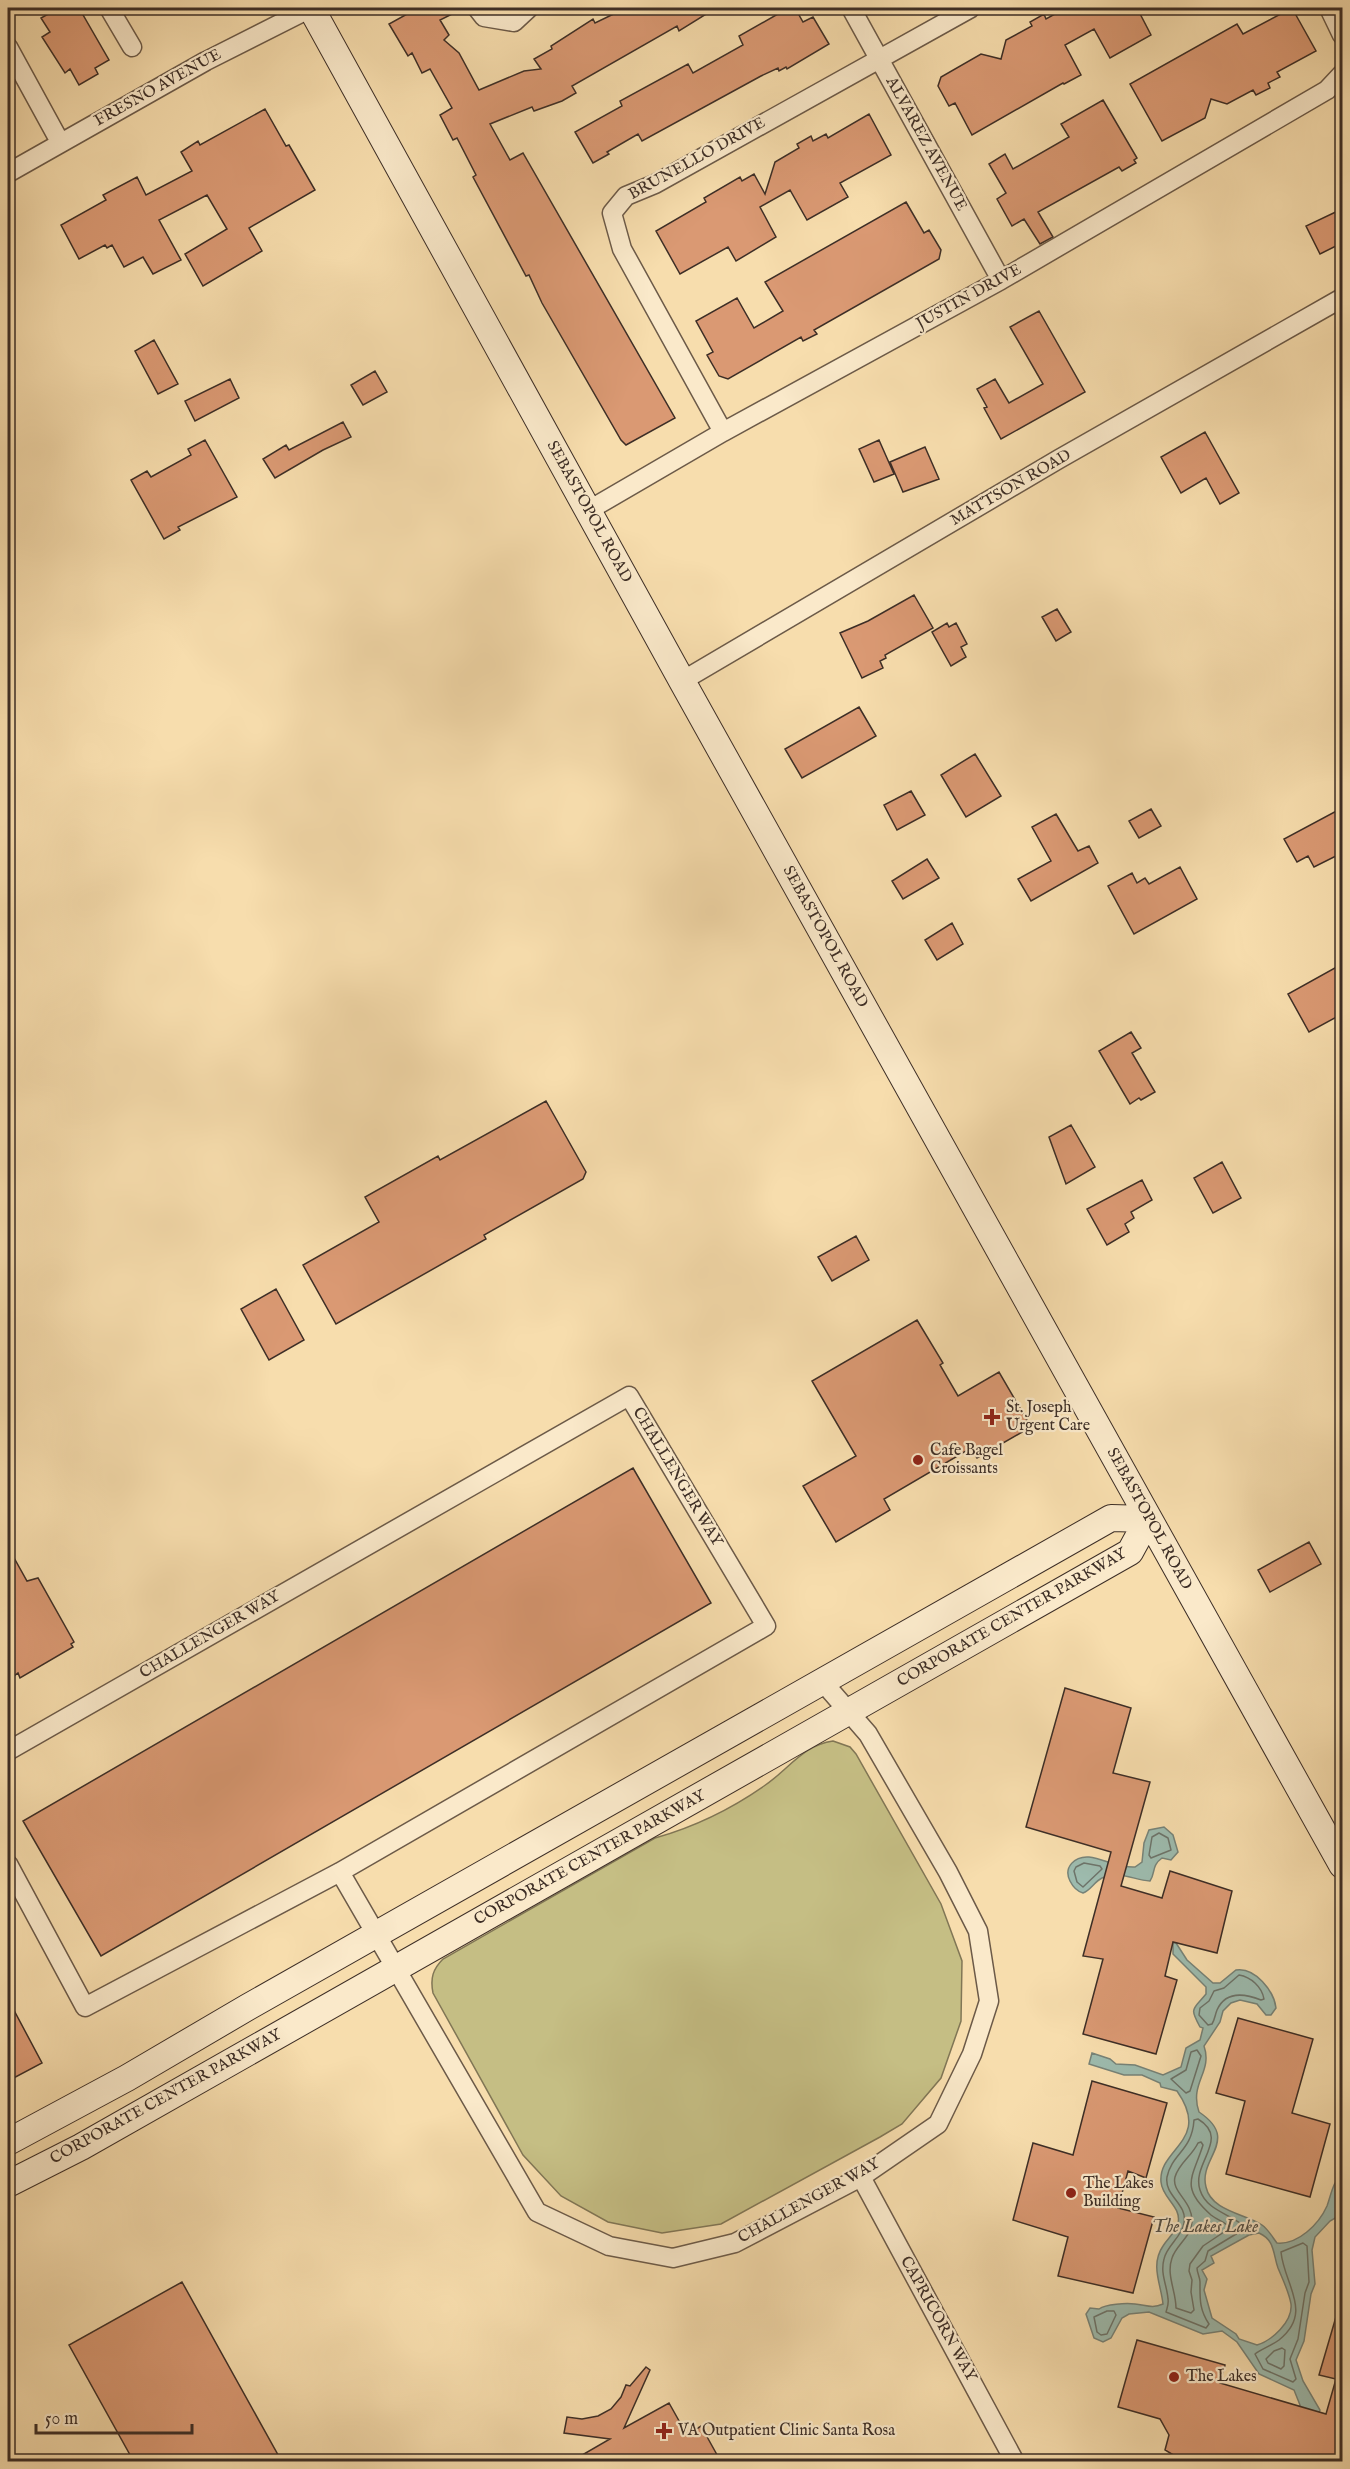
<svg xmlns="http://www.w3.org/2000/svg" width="1350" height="2469" font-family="'IM FELL English',serif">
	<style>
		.green { fill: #c5be84; stroke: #817655; stroke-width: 1.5 }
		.water { fill: #9dbbae; stroke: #778378; stroke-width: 1.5; fill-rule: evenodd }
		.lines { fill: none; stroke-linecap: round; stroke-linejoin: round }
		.shore { stroke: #6d746a; stroke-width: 1.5 }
		.building { fill: #da9973; stroke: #3d2e26; stroke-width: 1.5 }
		.street-casing { stroke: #6c5a48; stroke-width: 21 }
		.secondary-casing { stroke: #3d2e26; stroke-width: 28 }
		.street { stroke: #fae9ca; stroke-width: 18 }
		.secondary { stroke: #fae9ca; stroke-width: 26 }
		.poi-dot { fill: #8f2418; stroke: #fae9ca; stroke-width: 2 }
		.labels { text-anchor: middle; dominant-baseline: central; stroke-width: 4.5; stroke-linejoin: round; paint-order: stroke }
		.street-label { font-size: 16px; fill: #3d2e26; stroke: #fae9ca }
		.poi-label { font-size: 16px; fill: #3d2e26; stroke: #fae9ca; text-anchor: start }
		.water-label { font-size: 18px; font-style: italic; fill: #555148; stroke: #fae9ca }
	</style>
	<rect width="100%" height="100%" fill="#f7ddad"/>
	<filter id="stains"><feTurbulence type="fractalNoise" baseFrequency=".00333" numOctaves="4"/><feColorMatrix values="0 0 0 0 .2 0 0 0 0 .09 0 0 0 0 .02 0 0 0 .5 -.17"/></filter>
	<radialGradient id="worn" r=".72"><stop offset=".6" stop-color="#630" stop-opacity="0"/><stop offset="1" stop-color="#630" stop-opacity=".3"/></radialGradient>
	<path class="green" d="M 833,1741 L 850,1747 L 856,1754 L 941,1904 L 962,1961 L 961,2021 L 941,2078 L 902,2124 L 880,2137 L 721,2224 L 662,2233 L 608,2222 L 561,2196 L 523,2155 L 433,1993 C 430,1978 433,1969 443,1959 L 655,1838 C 694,1827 731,1809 764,1786 C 788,1770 803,1745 833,1741 Z"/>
	<path class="water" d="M 1164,1827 L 1173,1835 L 1178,1852 L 1171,1860 L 1162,1858 C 1151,1866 1156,1872 1150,1881 C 1133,1880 1119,1870 1102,1878 C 1094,1882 1091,1890 1083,1893 C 1076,1891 1073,1887 1070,1881 C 1063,1867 1075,1856 1089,1857 C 1104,1859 1119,1868 1135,1867 L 1142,1862 L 1144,1843 L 1149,1830 Z
		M 1173,1942 L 1176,1943 L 1187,1960 L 1213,1983 L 1220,1983 L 1236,1970 C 1255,1967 1274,1991 1276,2008 L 1271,2015 L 1266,2015 L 1257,2004 L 1240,2000 L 1231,2003 L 1223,2011 L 1220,2022 L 1204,2046 C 1213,2072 1189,2083 1199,2112 C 1241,2140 1198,2158 1206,2187 C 1211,2211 1246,2214 1262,2225 C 1268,2229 1273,2238 1277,2243 C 1298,2245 1319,2224 1327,2206 C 1330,2198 1331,2191 1335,2183 L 1342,2180 L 1342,2214 L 1330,2221 L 1315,2237 L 1312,2250 L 1315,2284 L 1311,2294 L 1304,2341 L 1296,2360 L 1303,2381 L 1320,2410 L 1300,2461 L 1292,2461 L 1300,2405 L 1294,2390 L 1259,2374 L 1237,2342 L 1222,2331 L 1203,2334 L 1149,2312 L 1129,2314 L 1122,2318 L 1111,2338 L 1103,2342 L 1094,2338 L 1086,2314 L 1090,2308 L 1099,2309 C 1106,2304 1126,2303 1135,2304 C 1146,2305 1152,2309 1163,2304 C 1161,2284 1150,2265 1163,2246 C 1168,2238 1176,2232 1178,2223 C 1182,2207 1162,2198 1161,2182 C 1158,2148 1212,2141 1177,2091 L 1161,2087 L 1160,2083 L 1142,2075 L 1124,2075 L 1089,2064 L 1092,2053 L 1110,2059 L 1116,2064 L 1135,2065 L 1163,2075 L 1181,2067 L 1186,2048 L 1200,2040 L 1203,2028 L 1200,2027 C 1189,2007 1193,2010 1206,1994 L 1206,1987 L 1173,1954 ZM 1259,2233 C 1275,2240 1273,2254 1278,2268 C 1283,2280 1289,2292 1291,2304 C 1293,2322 1271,2341 1257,2345 L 1239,2339 L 1236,2334 L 1212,2318 L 1204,2290 L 1207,2279 L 1202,2270 L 1214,2263 L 1211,2256 L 1249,2235 Z"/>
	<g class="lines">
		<path class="shore" d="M 1159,1833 L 1168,1838 L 1171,1850 L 1151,1858 L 1149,1855 L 1152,1837 Z
			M 1084,1863 L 1100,1866 L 1102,1869 L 1083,1887 L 1077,1882 L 1074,1871 L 1076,1867 Z
			M 1239,1975 C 1251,1977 1262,1987 1264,1999 L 1261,2000 C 1246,1994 1226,1990 1217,2010 C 1215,2015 1215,2019 1212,2024 L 1208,2025 L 1199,2015 L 1200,2008 L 1209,2001 L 1214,1991 L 1224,1988 Z
			M 1197,2050 L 1201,2056 L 1190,2091 L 1186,2093 L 1171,2079 L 1186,2070 L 1191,2052 Z
			M 1198,2119 C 1231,2139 1191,2163 1200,2190 C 1207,2212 1233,2214 1246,2228 L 1208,2251 L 1205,2261 L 1197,2268 C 1197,2273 1200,2277 1200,2282 C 1200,2298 1199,2309 1209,2324 L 1206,2328 L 1166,2312 C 1167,2308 1169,2304 1168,2299 C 1167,2285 1160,2274 1164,2259 C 1167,2245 1182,2237 1184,2223 C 1188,2204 1164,2196 1167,2177 C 1172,2153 1192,2151 1194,2120 Z
			M 1201,2142 L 1203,2145 C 1193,2177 1179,2187 1211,2215 C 1217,2220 1226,2222 1230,2228 L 1203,2246 L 1190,2264 L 1189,2271 L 1192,2280 L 1191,2292 L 1194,2310 L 1191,2313 L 1176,2308 C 1176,2291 1166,2275 1172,2258 C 1176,2245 1191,2237 1192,2222 C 1193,2201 1171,2192 1175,2177 C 1179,2163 1192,2156 1198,2143 Z
			M 1303,2243 L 1307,2246 L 1309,2282 L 1305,2293 L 1298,2339 L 1290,2359 L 1296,2379 L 1293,2382 L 1263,2369 L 1255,2354 C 1261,2349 1271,2346 1279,2340 C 1314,2312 1284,2285 1281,2252 Z
			M 1107,2311 L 1114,2311 L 1116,2315 L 1107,2334 L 1101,2335 L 1097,2332 L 1094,2317 Z
			M 1282,2348 L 1285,2350 L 1284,2366 L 1281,2369 L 1268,2363 L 1266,2359 L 1274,2351 Z"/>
	</g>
	<path class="building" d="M 59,8 L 64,14 L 74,8 L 79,8 L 109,60 L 95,68 L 98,74 L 79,85 L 70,69 L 65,73 L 42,37 L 50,32 L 41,18 Z
		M 418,8 L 464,8 L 440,20 L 449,35 L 444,40 L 459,53 L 479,90 L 524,71 L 541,69 L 534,59 L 552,49 L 551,46 L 593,19 L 595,23 L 626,8 L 716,8 L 679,31 L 677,26 L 572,86 L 576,93 L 562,101 L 534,111 L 532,107 L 490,124 L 510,160 L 523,153 L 675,418 L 626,445 L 621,440 L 542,303 L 529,275 L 526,276 L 473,177 L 476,175 L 457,138 L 453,140 L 440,115 L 452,108 L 430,69 L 422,73 L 412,53 L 408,56 L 389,24 Z
		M 774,8 L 795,8 L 803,22 L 813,17 L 829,44 L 787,69 L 786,67 L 779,71 L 778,68 L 761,76 L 642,141 L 638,134 L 607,152 L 609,154 L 593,163 L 575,132 L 622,106 L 620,101 L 688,64 L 693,73 L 743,45 L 739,36 L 778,14 Z
		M 1066,8 L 1137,8 L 1151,35 L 1110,58 L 1094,29 L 1065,45 L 1081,75 L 1064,84 L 1063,83 L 972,135 L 955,103 L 949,106 L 938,86 L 941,77 L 981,54 L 1001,59 L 1006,40 L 1032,26 L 1030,22 L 1044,14 L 1046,19 Z
		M 1292,8 L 1316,51 L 1277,72 L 1280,77 L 1268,83 L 1270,88 L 1256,95 L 1253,90 L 1227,104 L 1211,99 L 1205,118 L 1162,141 L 1130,84 L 1237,24 L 1243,34 Z
		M 1103,100 L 1137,158 L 1134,160 L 1136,163 L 1122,171 L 1119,167 L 1038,212 L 1053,237 L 1040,244 L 1024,219 L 1012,226 L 997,199 L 1006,193 L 989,164 L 1005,154 L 1013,169 L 1069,137 L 1061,124 Z
		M 265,109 L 286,146 L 289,145 L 315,190 L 249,228 L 262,251 L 203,286 L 185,254 L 227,229 L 207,195 L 159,220 L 181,260 L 153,274 L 143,257 L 124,267 L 112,245 L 107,248 L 105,245 L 79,259 L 61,225 L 106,200 L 103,195 L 137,177 L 146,195 L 192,171 L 181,152 L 198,141 L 200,145 Z
		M 869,114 L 891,155 L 840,183 L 848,197 L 807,220 L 790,190 L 760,207 L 776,237 L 736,261 L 728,247 L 680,274 L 656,231 L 706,202 L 704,198 L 740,177 L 742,181 L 754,174 L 765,194 L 775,162 L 799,148 L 797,144 L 811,136 L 813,141 L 826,134 L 828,138 Z
		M 906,202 L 924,233 L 929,230 L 941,250 L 939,259 L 814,330 L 817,334 L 803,341 L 801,337 L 728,379 L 719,376 L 707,355 L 713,352 L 696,321 L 737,298 L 754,328 L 783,311 L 765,282 Z
		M 1342,209 L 1342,243 L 1320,254 L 1306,226 Z
		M 1039,311 L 1085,392 L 1001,439 L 984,408 L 987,407 L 977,389 L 995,379 L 1009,403 L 1043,384 L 1010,327 Z
		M 154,340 L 178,384 L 158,394 L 135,351 Z
		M 375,371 L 387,392 L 363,405 L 351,385 Z
		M 230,379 L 239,398 L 195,421 L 185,401 Z
		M 343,422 L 351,437 L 323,450 L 275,478 L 263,459 L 286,445 L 289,450 Z
		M 1205,432 L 1239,493 L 1220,504 L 1206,478 L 1181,493 L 1161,457 Z
		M 205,440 L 237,497 L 178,527 L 180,530 L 164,539 L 131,480 L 147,471 L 151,477 L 191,455 L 188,449 Z
		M 879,440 L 894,474 L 874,482 L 859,449 Z
		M 925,447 L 939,479 L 903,492 L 890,462 Z
		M 914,595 L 933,628 L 885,655 L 886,658 L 880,661 L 883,668 L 862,678 L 840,633 L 868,621 Z
		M 1057,609 L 1071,632 L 1056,641 L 1042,617 Z
		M 947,623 L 949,627 L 956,623 L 967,644 L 961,647 L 966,657 L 951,666 L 932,632 Z
		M 859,707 L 876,736 L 802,778 L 785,749 Z
		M 975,754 L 1001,796 L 966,817 L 941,775 Z
		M 911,791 L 925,815 L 897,830 L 884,805 Z
		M 1342,808 L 1342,853 L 1314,867 L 1308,856 L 1297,862 L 1284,839 Z
		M 1151,809 L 1161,826 L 1139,838 L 1129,821 Z
		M 1056,814 L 1078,851 L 1089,846 L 1098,863 L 1031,901 L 1018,879 L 1051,861 L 1032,827 Z
		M 927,859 L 939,878 L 903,899 L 892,881 Z
		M 1180,867 L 1197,899 L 1134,934 L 1108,886 L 1132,873 L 1137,883 L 1145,878 L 1149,884 Z
		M 952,923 L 963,944 L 937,960 L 925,940 Z
		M 1342,964 L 1342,1014 L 1309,1032 L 1288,994 Z
		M 1131,1032 L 1141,1048 L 1132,1053 L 1155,1092 L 1141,1100 L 1139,1098 L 1130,1104 L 1099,1051 Z
		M 546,1101 L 586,1172 L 583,1179 L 484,1235 L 486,1239 L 336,1324 L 303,1265 L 379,1222 L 365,1197 L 438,1156 L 440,1160 Z
		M 1071,1125 L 1095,1167 L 1066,1184 L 1049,1137 Z
		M 1222,1162 L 1241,1198 L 1213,1213 L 1194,1178 Z
		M 1142,1180 L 1152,1200 L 1131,1212 L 1134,1218 L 1125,1224 L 1129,1232 L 1107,1245 L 1087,1209 Z
		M 856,1236 L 869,1260 L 832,1281 L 818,1257 Z
		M 276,1289 L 304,1340 L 269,1360 L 241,1309 Z
		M 917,1320 L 943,1363 L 940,1365 L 958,1396 L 999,1372 L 1031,1427 L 977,1458 L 971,1448 L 884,1499 L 890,1510 L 836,1542 L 803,1486 L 856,1456 L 812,1381 Z
		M 633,1468 L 711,1603 L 101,1956 L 23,1821 Z
		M 1309,1542 L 1321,1564 L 1270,1592 L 1258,1570 Z
		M 8,1547 L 27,1581 L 38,1578 L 74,1642 L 71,1644 L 73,1647 L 20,1678 L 18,1673 L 14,1676 L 8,1664 Z
		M 1065,1688 L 1131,1708 L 1113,1773 L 1150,1782 L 1121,1886 L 1162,1898 L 1170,1871 L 1232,1891 L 1217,1953 L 1173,1942 L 1165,1976 L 1177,1980 L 1156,2054 L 1083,2034 L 1103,1959 L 1083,1956 L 1111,1852 L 1026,1827 Z
		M 8,1999 L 42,2063 L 8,2081 Z
		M 1238,2018 L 1313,2039 L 1292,2113 L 1330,2124 L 1310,2197 L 1226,2174 L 1245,2101 L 1216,2093 Z
		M 1092,2081 L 1167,2103 L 1146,2178 L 1128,2171 L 1118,2208 L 1154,2217 L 1133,2293 L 1058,2276 L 1068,2237 L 1013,2220 L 1033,2143 L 1073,2155 Z
		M 182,2282 L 282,2462 L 134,2462 L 69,2345 Z
		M 1338,2310 L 1342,2311 L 1342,2462 L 1174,2462 L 1175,2456 L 1165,2450 L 1169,2435 L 1160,2419 L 1118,2407 L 1137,2340 L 1225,2365 L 1220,2383 L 1326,2414 L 1336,2379 L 1319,2375 Z
		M 646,2367 L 650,2370 L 624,2428 L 669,2403 L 687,2435 L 701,2426 L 721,2462 L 570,2462 L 610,2439 L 564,2433 L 567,2417 L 582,2419 L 598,2416 L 611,2409 L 621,2397 L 626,2385 L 630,2386 Z"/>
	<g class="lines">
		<g class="street-casing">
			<path id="street" d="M 109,8 L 132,47
				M 477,8 L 484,17 L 514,22 L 529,8
				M 851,8 L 1001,280
				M 1329,8 L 1342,35
				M 8,47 L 60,142
				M 8,173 L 206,61 L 311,8
				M 723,432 L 622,249 L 612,213 L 626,196 L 655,184 L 971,8
				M 589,510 L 723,432 L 1001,280 L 1327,90 L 1342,74
				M 682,681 L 1059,459 L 1342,298
				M 8,1751 L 629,1396 L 766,1626 L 340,1872 L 85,2007 L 8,1864
				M 340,1872 L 537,2212 L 609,2246 L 673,2258 L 735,2243 L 861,2177 L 938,2124 L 972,2054 L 989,2001 L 978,1931 L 948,1872 L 868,1734 L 822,1681
				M 861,2177 L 1015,2462"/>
		</g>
		<g class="secondary-casing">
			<path id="secondary" d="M 311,8 L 682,681 L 1342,1865
				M 8,2142 L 127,2078 L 248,2007 L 1111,1518 L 1148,1519
				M 8,2184 L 81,2147 L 1130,1552 L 1148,1519"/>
		</g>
		<use href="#street" class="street"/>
		<use href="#secondary" class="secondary"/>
	</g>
	<g class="poi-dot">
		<path d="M989 1408h6v6h6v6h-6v6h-6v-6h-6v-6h6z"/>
		<circle cx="918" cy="1460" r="6"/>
		<circle cx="1071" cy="2193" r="6"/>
		<circle cx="1174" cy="2377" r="6"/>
		<path d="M661 2422h6v6h6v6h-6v6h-6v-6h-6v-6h6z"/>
	</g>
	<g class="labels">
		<g class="street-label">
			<text transform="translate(158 88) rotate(-29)">FRESNO AVENUE</text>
			<text transform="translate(926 144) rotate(61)">ALVAREZ AVENUE</text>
			<text transform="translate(697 159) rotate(-29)">BRUNELLO DRIVE</text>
			<text transform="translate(969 297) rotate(-29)">JUSTIN DRIVE</text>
			<text transform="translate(1011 488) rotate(-30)">MATTSON ROAD</text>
			<text transform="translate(589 512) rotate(61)">SEBASTOPOL ROAD</text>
			<text transform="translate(825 937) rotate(61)">SEBASTOPOL ROAD</text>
			<text transform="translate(677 1477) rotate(59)">CHALLENGER WAY</text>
			<text transform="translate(1149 1519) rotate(61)">SEBASTOPOL ROAD</text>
			<text transform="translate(1012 1618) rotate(-30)">CORPORATE CENTER PARKWAY</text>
			<text transform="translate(210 1635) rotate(-30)">CHALLENGER WAY</text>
			<text transform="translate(590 1858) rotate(-29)">CORPORATE CENTER PARKWAY</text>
			<text transform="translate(166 2097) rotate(-29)">CORPORATE CENTER PARKWAY</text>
			<text transform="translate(809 2201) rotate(-29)">CHALLENGER WAY</text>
			<text transform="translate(938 2319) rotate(61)">CAPRICORN WAY</text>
		</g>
		<g class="poi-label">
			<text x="1006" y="1408">St. Joseph<tspan x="1006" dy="18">Urgent Care</tspan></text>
			<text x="930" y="1451">Cafe Bagel<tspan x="930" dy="18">Croissants</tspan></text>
			<text x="1083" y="2184">The Lakes<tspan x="1083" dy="18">Building</tspan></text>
			<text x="1186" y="2377">The Lakes</text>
			<text x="678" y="2431">VA Outpatient Clinic Santa Rosa</text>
		</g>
		<g class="water-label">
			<text x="1205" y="2227">The Lakes Lake</text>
		</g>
	</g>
	<rect width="1350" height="2469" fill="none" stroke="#f7ddad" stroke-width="30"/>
	<rect x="9" y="9" width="1332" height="2451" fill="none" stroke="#3d2e26" stroke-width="3"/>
	<rect x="15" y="15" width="1320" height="2439" fill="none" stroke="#3d2e26" stroke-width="1.5"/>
	<path d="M36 2424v9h156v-9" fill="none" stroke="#3d2e26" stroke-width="3"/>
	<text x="45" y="2424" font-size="18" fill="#3d2e26" stroke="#fae9ca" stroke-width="4.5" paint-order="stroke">50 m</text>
	<rect width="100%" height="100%" filter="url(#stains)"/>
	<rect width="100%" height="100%" fill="url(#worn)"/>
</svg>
